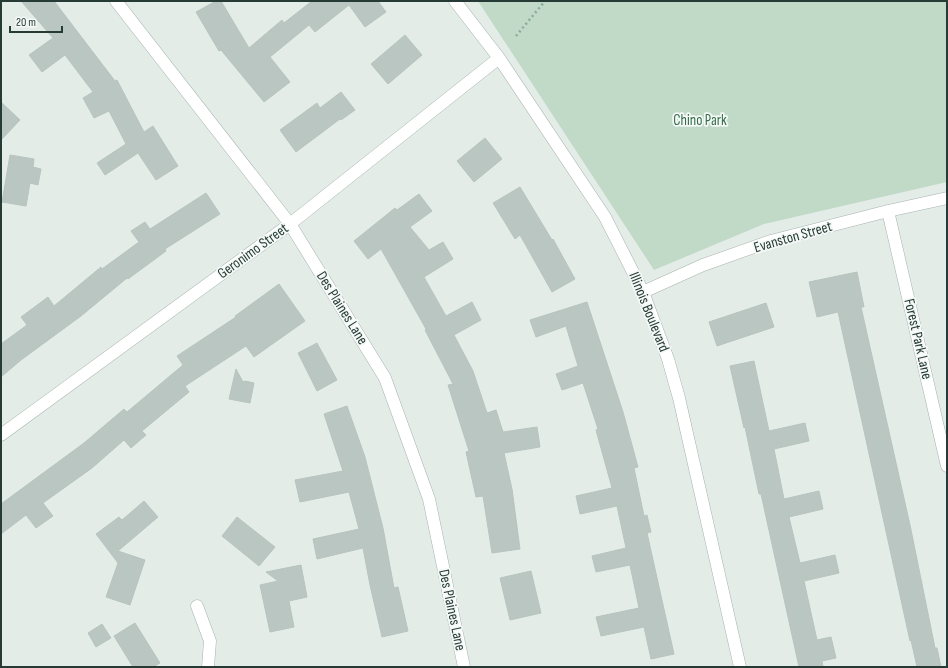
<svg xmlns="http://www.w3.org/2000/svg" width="948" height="668" font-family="'Sofia Sans Condensed',sans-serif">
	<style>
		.green { fill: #c0dac7 }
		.building { fill: #bac6c1; stroke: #b7c4bf }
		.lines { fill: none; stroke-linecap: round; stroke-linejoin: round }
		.street-casing { stroke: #a7b3af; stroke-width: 13 }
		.path { stroke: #88aba0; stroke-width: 2.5; stroke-dasharray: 2 3; stroke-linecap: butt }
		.street { stroke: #fff; stroke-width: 12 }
		.labels { text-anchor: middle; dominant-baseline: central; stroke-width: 3.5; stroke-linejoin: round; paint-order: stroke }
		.park-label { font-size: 15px; fill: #356d4a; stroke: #f4f8f6 }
		.street-label { font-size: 15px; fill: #263b35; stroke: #f4f8f6 }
	</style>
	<rect width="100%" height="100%" fill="#e4ece8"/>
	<path class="green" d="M 478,1 L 947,1 L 947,182 L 764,224 L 654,270 Z"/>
	<path class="building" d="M 21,1 L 54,1 L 115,81 L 117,80 L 144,132 L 153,126 L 178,166 L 156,180 L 138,153 L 105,175 L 97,163 L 126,144 L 109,111 L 94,118 L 83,98 L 93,92 L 65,55 L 42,72 L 29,55 L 53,38 Z
		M 216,1 L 221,1 L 249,48 L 282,20 L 284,23 L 312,1 L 378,1 L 386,12 L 365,27 L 349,5 L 315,32 L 309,25 L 270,57 L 290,82 L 264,102 L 221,50 L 219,51 L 196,12 Z
		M 405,35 L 422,55 L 388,84 L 371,64 Z
		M 341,92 L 355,110 L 341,120 L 340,119 L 296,152 L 280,130 L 317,103 L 320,108 Z
		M 1,102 L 20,120 L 1,140 Z
		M 485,138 L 502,159 L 474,182 L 457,161 Z
		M 10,155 L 34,159 L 33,167 L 41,169 L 38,185 L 30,183 L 26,206 L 2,202 Z
		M 520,187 L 552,240 L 553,239 L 575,279 L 552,292 L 520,235 L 515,239 L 493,203 Z
		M 206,193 L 220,214 L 165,249 L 166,251 L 128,279 L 127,278 L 81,316 L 21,360 L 1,377 L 1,344 L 27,325 L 21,317 L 48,297 L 54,306 L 101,267 L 102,269 L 139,242 L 131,231 L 145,222 L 150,229 Z
		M 419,194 L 432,211 L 410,227 L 429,250 L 443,242 L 453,259 L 424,277 L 446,316 L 472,302 L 481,320 L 454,335 L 473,371 L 487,413 L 496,410 L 503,432 L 537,427 L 540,447 L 504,453 L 512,489 L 520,549 L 492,553 L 483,496 L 476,497 L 466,452 L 469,451 L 448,385 L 453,384 L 425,330 L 426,329 L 381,249 L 368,259 L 354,241 L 395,208 L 397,210 Z
		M 857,272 L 864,307 L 861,307 L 910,525 L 935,648 L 937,648 L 941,667 L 917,667 L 911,640 L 910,641 L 838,312 L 817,317 L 809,282 Z
		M 279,284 L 305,321 L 254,357 L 246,346 L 185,386 L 189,392 L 142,431 L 146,435 L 131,448 L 124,440 L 92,468 L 43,503 L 53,516 L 36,528 L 26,515 L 1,534 L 1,504 L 84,443 L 124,409 L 127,412 L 183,365 L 177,356 L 236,317 L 235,316 Z
		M 587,302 L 623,412 L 638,467 L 634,468 L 644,516 L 647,515 L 651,532 L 647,533 L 674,654 L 651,659 L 644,627 L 601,636 L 596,617 L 639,608 L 630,565 L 596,572 L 592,556 L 626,548 L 617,506 L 580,514 L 576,496 L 612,488 L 596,430 L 598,429 L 583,383 L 562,390 L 556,374 L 578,366 L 566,326 L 536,337 L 530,320 Z
		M 766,303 L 774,327 L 717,346 L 709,322 Z
		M 317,343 L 337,380 L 317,391 L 298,353 Z
		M 754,361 L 769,431 L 805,423 L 809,441 L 774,449 L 784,499 L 819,491 L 823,509 L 789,517 L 800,563 L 835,555 L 839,573 L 804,581 L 817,640 L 831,637 L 836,658 L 822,661 L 823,667 L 799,667 L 761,494 L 759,494 L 745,427 L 744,428 L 730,366 Z
		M 236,369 L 243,382 L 245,381 L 254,383 L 250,403 L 229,399 Z
		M 347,406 L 365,457 L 383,528 L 394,588 L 398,587 L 408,631 L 382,637 L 370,585 L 363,548 L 317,559 L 313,539 L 359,529 L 349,492 L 300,502 L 295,480 L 343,471 L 324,414 Z
		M 144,501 L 158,517 L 118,551 L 145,560 L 130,605 L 106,597 L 118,563 L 96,534 L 119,517 L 122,520 Z
		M 237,517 L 275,547 L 259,566 L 222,536 Z
		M 301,565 L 307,597 L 289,601 L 294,627 L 270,632 L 260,585 L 278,581 L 266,572 Z
		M 531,571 L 541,613 L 510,620 L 500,578 Z
		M 135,623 L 160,663 L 153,667 L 133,667 L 114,636 Z
		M 102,624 L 111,638 L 96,647 L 88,633 Z"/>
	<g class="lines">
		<g class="street-casing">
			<path id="street" d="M 116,1 L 290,224 L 385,378 L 429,499 L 464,667
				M 455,1 L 499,58 L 605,217 L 643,292 L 668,359 L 679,398 L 740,667
				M 888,211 L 947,466
				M 643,292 L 703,265 L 771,241 L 888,211 L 947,198
				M 1,435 L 290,224 L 499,58
				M 197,606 L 210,641 L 208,667"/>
		</g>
		<path class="path" d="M 516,36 L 545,1"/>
		<use href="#street" class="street"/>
	</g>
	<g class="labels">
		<g class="park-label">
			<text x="700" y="120">Chino Park</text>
		</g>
		<g class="street-label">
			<text transform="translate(793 237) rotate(-16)">Evanston Street</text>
			<text transform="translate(253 251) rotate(-36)">Geronimo Street</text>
			<text transform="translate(342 308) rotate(58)">Des Plaines Lane</text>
			<text transform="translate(649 312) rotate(68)">Illinois Boulevard</text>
			<text transform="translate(918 339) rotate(77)">Forest Park Lane</text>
			<text transform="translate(452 610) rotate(78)">Des Plaines Lane</text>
		</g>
	</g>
	<rect width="948" height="668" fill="none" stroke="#263b35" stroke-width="4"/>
	<path d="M10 26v6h52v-6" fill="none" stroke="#263b35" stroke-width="2"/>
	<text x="16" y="26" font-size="12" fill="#263b35" stroke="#f4f8f6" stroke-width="3" paint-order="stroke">20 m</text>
</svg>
